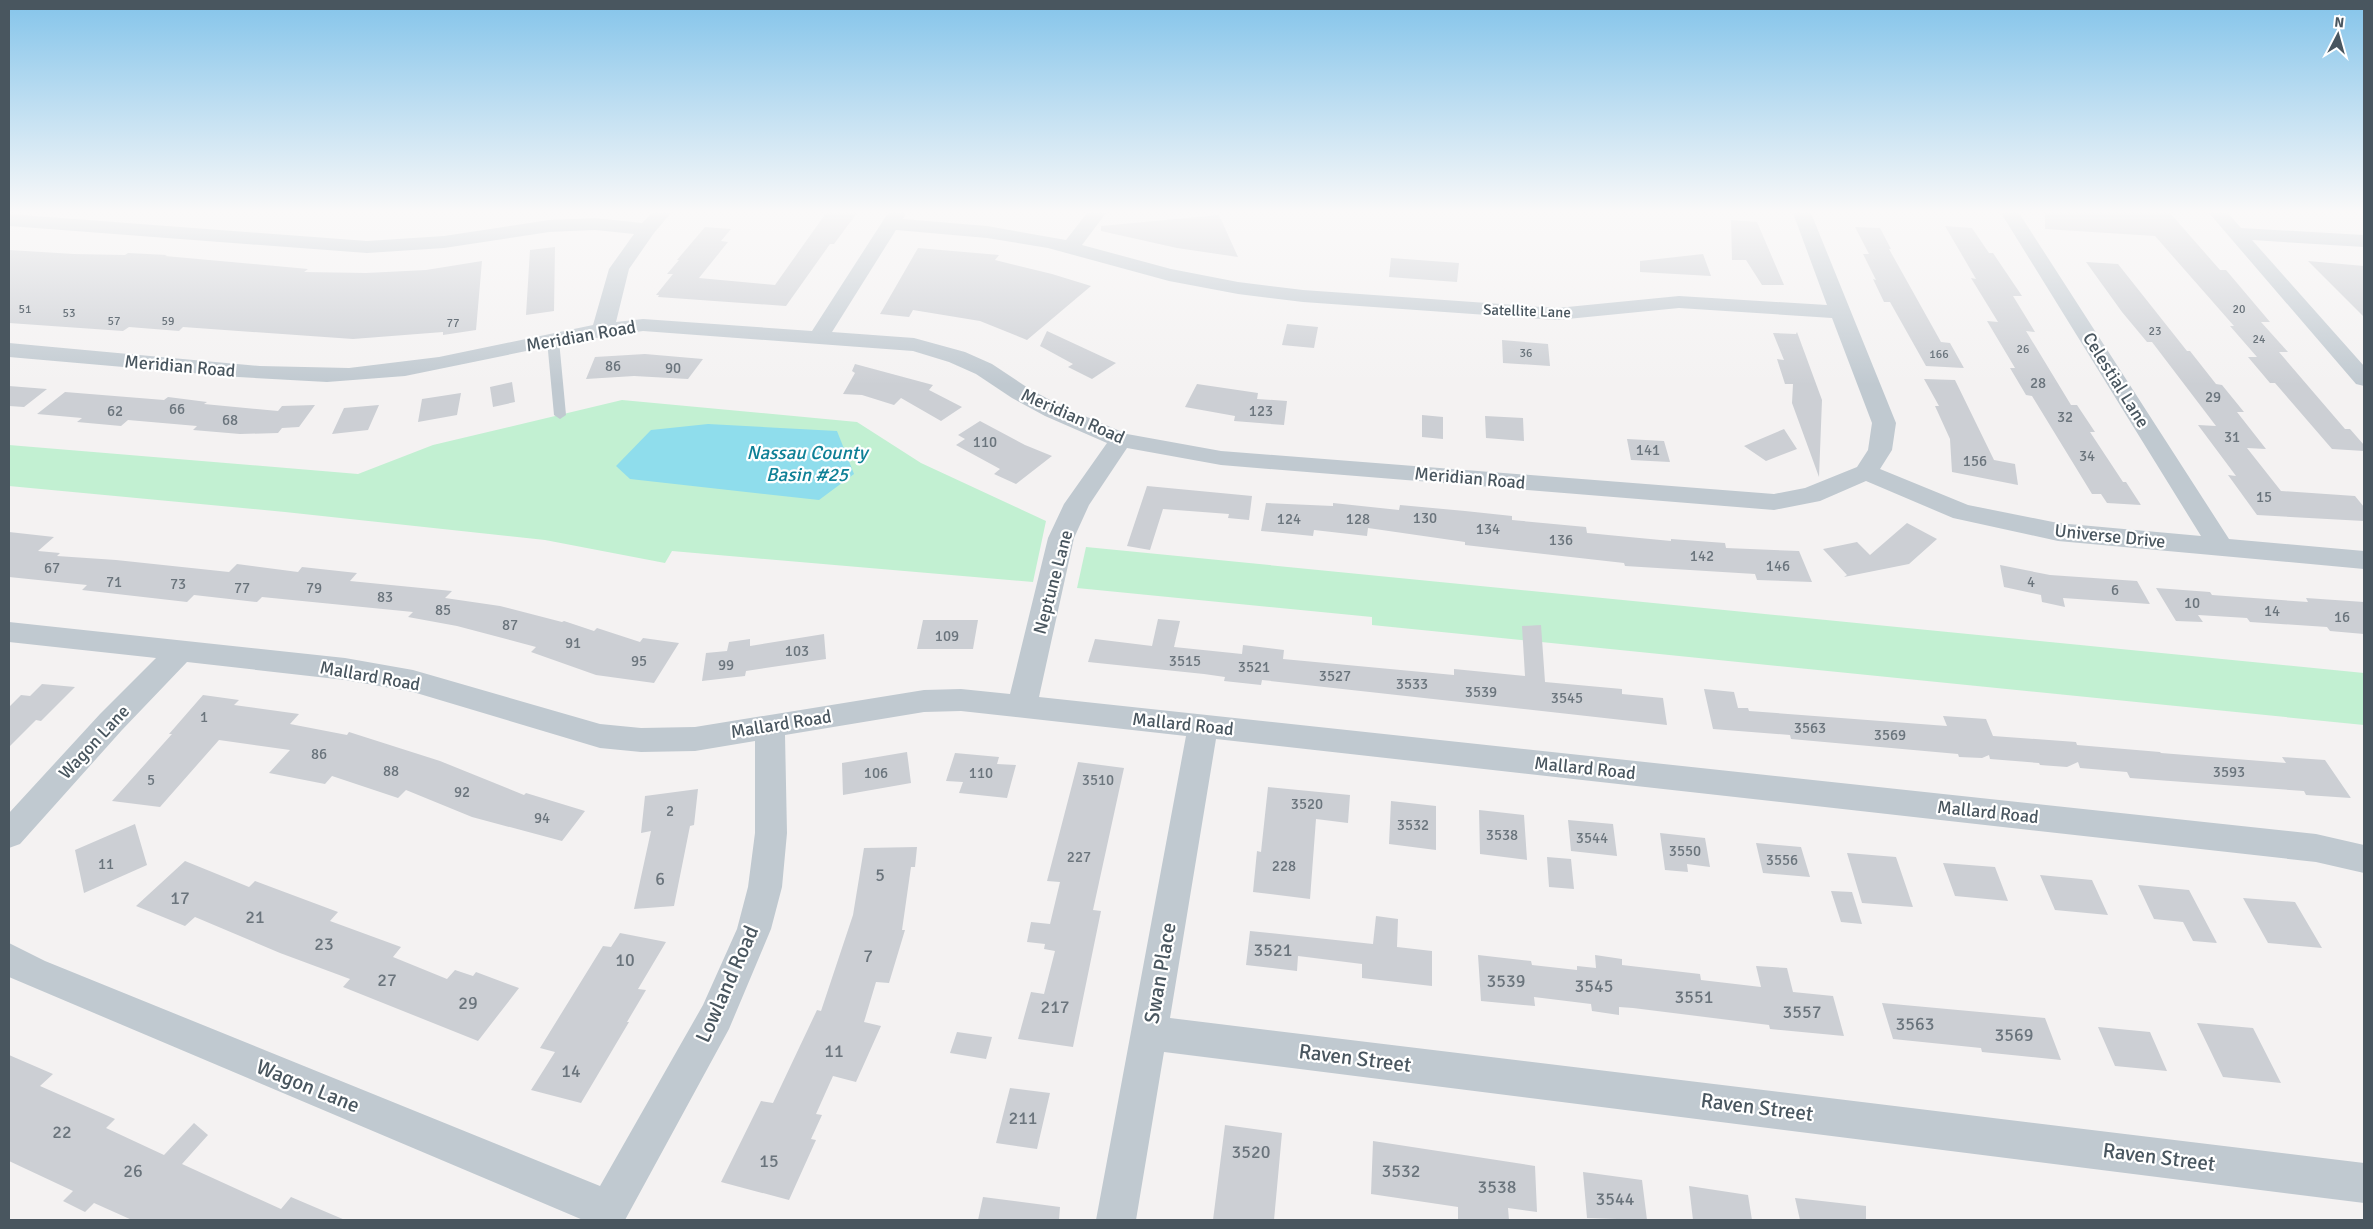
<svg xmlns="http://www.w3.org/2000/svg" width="2373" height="1229" font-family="Signika,sans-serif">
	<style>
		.green { fill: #c2f0d2 }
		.water { fill: #8fddec }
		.building { fill: #cccfd4 }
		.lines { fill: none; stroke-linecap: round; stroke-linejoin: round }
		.lane { fill: #c0c9d0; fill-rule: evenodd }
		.street { fill: #c0c9d0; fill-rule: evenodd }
		.labels { text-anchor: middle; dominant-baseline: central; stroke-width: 4.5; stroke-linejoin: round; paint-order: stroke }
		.far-number-label { font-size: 12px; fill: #6a747c }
		.far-street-label { font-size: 15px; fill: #49565f; stroke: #fff }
		.number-label { font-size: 15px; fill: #6a747c }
		.street-label { font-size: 18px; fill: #49565f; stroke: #fff }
		.near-number-label { font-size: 18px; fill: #6a747c }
		.water-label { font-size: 19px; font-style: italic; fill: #0e8096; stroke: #fff }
		.near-street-label { font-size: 21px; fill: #49565f; stroke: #fff }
	</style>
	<rect width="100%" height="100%" fill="#f4f2f2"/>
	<path class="green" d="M 622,400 L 857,422 L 921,463 L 1046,521 L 1033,582 L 672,551 L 665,563 L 545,540 L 285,512 L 9,486 L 9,445 L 358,474 L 433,445 Z
		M 1086,547 L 2364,673 L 2364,725 L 1372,625 L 1372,617 L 1077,588 Z"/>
	<path class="water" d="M 708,424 L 837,431 L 854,474 L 819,500 L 630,479 L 616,466 L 651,430 Z"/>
	<path class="building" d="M 826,213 L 857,213 L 834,244 L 830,244 L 786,306 L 658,297 L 659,295 L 656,295 L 673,274 L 667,274 L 679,260 L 677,260 L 705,227 L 731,229 L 721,241 L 728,242 L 699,278 L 775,285 Z
		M 2045,213 L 2170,213 L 2220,270 L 2226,270 L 2270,322 L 2261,322 L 2288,352 L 2279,352 L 2345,429 L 2350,429 L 2364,445 L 2364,451 L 2332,449 L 2275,383 L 2270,383 L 2248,357 L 2257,357 L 2230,326 L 2234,326 L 2155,236 L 2045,229 Z
		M 1219,215 L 1238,257 L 1177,248 L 1101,231 L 1101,226 Z
		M 1731,220 L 1757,222 L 1784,285 L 1762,285 L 1746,260 L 1732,260 Z
		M 1945,226 L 1972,228 L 1989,253 L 1993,253 L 2022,296 L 2013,296 L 2035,332 L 2026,331 L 2071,405 L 2077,405 L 2095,432 L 2090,432 L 2123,482 L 2126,482 L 2141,505 L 2107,503 L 2101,494 L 2092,494 L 2032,396 L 2026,395 L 2010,368 L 2015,368 L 1987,321 L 1998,322 L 1971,278 L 1976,279 Z
		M 1855,227 L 1880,228 L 1891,249 L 1889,249 L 1941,342 L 1950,343 L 1964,368 L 1926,366 L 1890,302 L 1884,302 L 1873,279 L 1876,280 L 1863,254 L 1869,254 Z
		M 555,247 L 554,311 L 526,315 L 530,250 Z
		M 918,248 L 999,255 L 995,260 L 1052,274 L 1091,286 L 1027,340 L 980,321 L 913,310 L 909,317 L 880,314 Z
		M 9,250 L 74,254 L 125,255 L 128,253 L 167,255 L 165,256 L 308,269 L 304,272 L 366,273 L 426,270 L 482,261 L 476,330 L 443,335 L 443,332 L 353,339 L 183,327 L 179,331 L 129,327 L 123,331 L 9,323 Z
		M 1703,254 L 1711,276 L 1640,272 L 1640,261 Z
		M 1391,258 L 1459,263 L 1457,282 L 1389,277 Z
		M 2308,261 L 2364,266 L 2364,317 Z
		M 2086,262 L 2118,264 L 2187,351 L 2190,351 L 2216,384 L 2222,385 L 2244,412 L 2237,412 L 2266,449 L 2247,448 L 2281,491 L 2355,496 L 2364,507 L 2364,521 L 2257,515 L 2228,475 L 2236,476 L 2198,425 L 2216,426 L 2152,342 L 2147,342 L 2122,312 Z
		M 1287,324 L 1318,327 L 1314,348 L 1282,345 Z
		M 1047,331 L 1116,363 L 1092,379 L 1068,367 L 1073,364 L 1040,346 Z
		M 1797,332 L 1822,400 L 1819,477 L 1792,403 L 1793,384 L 1785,384 L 1777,359 L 1784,360 L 1773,333 L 1796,334 Z
		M 1502,340 L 1548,344 L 1550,366 L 1503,363 Z
		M 645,354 L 703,359 L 688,379 L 634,376 L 586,379 L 595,357 Z
		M 855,364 L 933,385 L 929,390 L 962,407 L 941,421 L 901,398 L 894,405 L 862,395 L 843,394 L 855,373 L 852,371 Z
		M 1924,379 L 1955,380 L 1994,460 L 2015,464 L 2018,485 L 1952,472 L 1950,439 L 1935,406 L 1939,406 Z
		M 512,382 L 515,402 L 493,407 L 490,387 Z
		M 1197,384 L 1258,393 L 1257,399 L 1287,401 L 1284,425 L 1234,421 L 1235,416 L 1185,407 Z
		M 9,386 L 47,389 L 24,407 L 9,406 Z
		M 65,392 L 164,400 L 168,397 L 207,402 L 204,404 L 278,411 L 282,406 L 315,405 L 299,427 L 282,428 L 278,433 L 240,434 L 193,430 L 197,426 L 128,420 L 121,426 L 77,422 L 82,418 L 37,414 Z
		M 461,393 L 457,415 L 418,422 L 422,399 Z
		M 379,405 L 368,430 L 332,434 L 344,408 Z
		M 1422,415 L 1443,417 L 1443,439 L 1422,437 Z
		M 1485,416 L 1523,418 L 1524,441 L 1486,438 Z
		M 980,421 L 1025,445 L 1052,456 L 1016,484 L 994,474 L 1000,469 L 956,445 L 965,439 L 958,435 Z
		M 1784,429 L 1797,449 L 1766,461 L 1744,446 Z
		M 1627,439 L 1664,441 L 1670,462 L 1631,460 Z
		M 1147,486 L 1252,496 L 1249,520 L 1228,518 L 1229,514 L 1163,509 L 1150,550 L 1127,546 Z
		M 1266,503 L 1333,506 L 1333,503 L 1399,510 L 1400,505 L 1465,511 L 1512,516 L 1512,520 L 1586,527 L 1587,533 L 1671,541 L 1671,539 L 1725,543 L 1726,548 L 1799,551 L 1812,582 L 1757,580 L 1755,574 L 1625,566 L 1624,563 L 1465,545 L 1465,542 L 1368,528 L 1367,536 L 1314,530 L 1313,536 L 1261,531 Z
		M 1907,523 L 1937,539 L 1909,564 L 1844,577 L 1847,575 L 1823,549 L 1857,542 L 1870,555 Z
		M 9,532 L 54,537 L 38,551 L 60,553 L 57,556 L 116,560 L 229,572 L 237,564 L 298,572 L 302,567 L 357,573 L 350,581 L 452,591 L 445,598 L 500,606 L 562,622 L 564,621 L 594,631 L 597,628 L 640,642 L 643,638 L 679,643 L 654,683 L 596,675 L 531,652 L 536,647 L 457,626 L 408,617 L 413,612 L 262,597 L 257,602 L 194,595 L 187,602 L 82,590 L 87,585 L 9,577 Z
		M 2000,565 L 2050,575 L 2137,581 L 2150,604 L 2063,598 L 2065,607 L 2042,602 L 2041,595 L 2004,587 Z
		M 2156,588 L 2210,592 L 2212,595 L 2308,602 L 2306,598 L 2364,602 L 2364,634 L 2330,631 L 2327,627 L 2250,622 L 2247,618 L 2198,615 L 2203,622 L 2176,621 Z
		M 1158,619 L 1180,621 L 1174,647 L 1242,654 L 1243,645 L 1284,650 L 1283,659 L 1454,675 L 1454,669 L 1525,676 L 1522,626 L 1541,625 L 1545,682 L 1622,689 L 1622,694 L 1663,698 L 1667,725 L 1262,680 L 1261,685 L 1224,681 L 1225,677 L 1204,674 L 1088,662 L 1095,639 L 1152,646 Z
		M 923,620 L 978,620 L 973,649 L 917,649 Z
		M 824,634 L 826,659 L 746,671 L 745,676 L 702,681 L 706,653 L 727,651 L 729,642 L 750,639 L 750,646 Z
		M 42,684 L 75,687 L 41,721 L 36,720 L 9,747 L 9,707 L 21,695 L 30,696 Z
		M 1704,689 L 1734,692 L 1738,708 L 1748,708 L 1749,711 L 1947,726 L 1943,716 L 1986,719 L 1993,736 L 2076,742 L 2077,745 L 2160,752 L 2161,753 L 2286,763 L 2282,757 L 2325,760 L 2351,798 L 2306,795 L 2304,791 L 2130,778 L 2127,772 L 2080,768 L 2078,762 L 2067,767 L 2040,765 L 2039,763 L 1990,759 L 1989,755 L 1982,758 L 1959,757 L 1958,754 L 1791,739 L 1790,735 L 1713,729 Z
		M 203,695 L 239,700 L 234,705 L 299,714 L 290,724 L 347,735 L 349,732 L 440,761 L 524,795 L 526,793 L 585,811 L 562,841 L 472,817 L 406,790 L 398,798 L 332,776 L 325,784 L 269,773 L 290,750 L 219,740 L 160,807 L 112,801 L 172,734 L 169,734 Z
		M 907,752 L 911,783 L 843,795 L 842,763 Z
		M 955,753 L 999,757 L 997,764 L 1016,765 L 1007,798 L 959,793 L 963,782 L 946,781 Z
		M 1078,762 L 1124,768 L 1093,910 L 1101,911 L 1073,1047 L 1018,1039 L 1031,992 L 1044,994 L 1055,951 L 1044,949 L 1045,944 L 1027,942 L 1031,922 L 1050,924 L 1060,882 L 1047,881 Z
		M 1268,787 L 1350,795 L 1348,823 L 1316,819 L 1310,899 L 1253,892 L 1257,851 L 1261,852 Z
		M 698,789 L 694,825 L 690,826 L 674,906 L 634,909 L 651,831 L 641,833 L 645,796 Z
		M 1391,801 L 1436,806 L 1436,850 L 1389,844 Z
		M 1479,810 L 1524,815 L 1527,860 L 1480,854 Z
		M 1568,820 L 1613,824 L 1617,856 L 1571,851 Z
		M 135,824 L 147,865 L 84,893 L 75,850 Z
		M 1660,833 L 1705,838 L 1710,867 L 1687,864 L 1688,872 L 1665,870 Z
		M 1756,843 L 1801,847 L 1810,877 L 1763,873 Z
		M 917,847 L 915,867 L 911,867 L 902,930 L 905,930 L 889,983 L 876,982 L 864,1022 L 881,1026 L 856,1082 L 833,1076 L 816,1114 L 822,1115 L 811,1139 L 816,1140 L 789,1200 L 721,1182 L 761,1101 L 773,1103 L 817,1010 L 821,1011 L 853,915 L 864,848 Z
		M 1847,853 L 1896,857 L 1913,907 L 1862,903 Z
		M 1547,857 L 1571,859 L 1574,889 L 1549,887 Z
		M 185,861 L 249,887 L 255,881 L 338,912 L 330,921 L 401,947 L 393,957 L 447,979 L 455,970 L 473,976 L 476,972 L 519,988 L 478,1041 L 343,987 L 350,979 L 280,953 L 195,917 L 185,926 L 136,906 Z
		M 1943,863 L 1995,867 L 2008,901 L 1955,896 Z
		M 2040,875 L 2092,880 L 2108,915 L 2055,910 Z
		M 2138,885 L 2189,890 L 2217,943 L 2193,941 L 2183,922 L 2154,919 Z
		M 1831,891 L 1852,892 L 1862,924 L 1841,922 Z
		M 2243,898 L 2295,902 L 2322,948 L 2268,943 Z
		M 1376,916 L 1398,919 L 1397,947 L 1432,951 L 1432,986 L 1362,978 L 1362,964 L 1298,956 L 1297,971 L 1246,965 L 1250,931 L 1373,944 Z
		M 620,933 L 666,942 L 638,989 L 646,990 L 627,1022 L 629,1022 L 581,1103 L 531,1090 L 555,1052 L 540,1048 L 603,946 L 611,947 Z
		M 1478,955 L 1531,961 L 1532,965 L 1577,970 L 1577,966 L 1596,968 L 1595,955 L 1622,959 L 1622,965 L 1700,974 L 1701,980 L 1761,987 L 1756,966 L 1787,968 L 1793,992 L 1833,996 L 1844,1036 L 1770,1029 L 1769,1025 L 1633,1008 L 1619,1007 L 1619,1015 L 1592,1011 L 1591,1004 L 1534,997 L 1535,1006 L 1481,1001 Z
		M 1882,1003 L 2045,1018 L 2061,1060 L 1982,1052 L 1981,1048 L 1893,1039 Z
		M 2197,1023 L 2253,1028 L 2281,1083 L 2223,1077 Z
		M 2098,1027 L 2150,1032 L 2167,1071 L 2115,1066 Z
		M 957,1032 L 992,1037 L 986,1059 L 950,1053 Z
		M 9,1055 L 53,1074 L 40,1086 L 115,1119 L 106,1128 L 164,1155 L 194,1123 L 208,1135 L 182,1164 L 281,1209 L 291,1197 L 345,1220 L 132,1220 L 94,1203 L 85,1212 L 63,1201 L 73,1191 L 9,1161 Z
		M 1010,1088 L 1050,1093 L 1037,1149 L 996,1143 Z
		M 1225,1125 L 1282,1133 L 1274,1220 L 1213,1220 Z
		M 1373,1141 L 1535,1166 L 1537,1212 L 1508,1208 L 1509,1220 L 1458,1220 L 1458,1207 L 1371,1194 Z
		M 1583,1172 L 1642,1180 L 1647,1220 L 1587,1218 Z
		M 1689,1186 L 1748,1195 L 1752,1220 L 1693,1220 Z
		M 983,1197 L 1060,1207 L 1059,1220 L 978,1220 Z
		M 1795,1198 L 1866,1206 L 1866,1220 L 1800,1220 Z"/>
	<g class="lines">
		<path class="lane" d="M 553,336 L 559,340 L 566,415 L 560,419 L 554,415 L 547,340 Z"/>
		<path class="street" d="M 652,213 L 671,213 L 654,233 L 629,269 L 616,322 L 643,319 L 812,331 L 888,213 L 906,213 L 903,219 L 987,226 L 1066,240 L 1087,213 L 1106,213 L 1082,245 L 1171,269 L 1238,282 L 1303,290 L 1557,308 L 1679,296 L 1827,305 L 1793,213 L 1811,213 L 1896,423 L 1892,450 L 1880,469 L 1968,505 L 2058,523 L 2201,536 L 2001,213 L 2019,213 L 2229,539 L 2364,551 L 2364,569 L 2058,541 L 1953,518 L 1866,481 L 1820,501 L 1774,510 L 1221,465 L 1127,448 L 1089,505 L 1074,538 L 1039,697 L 2316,834 L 2364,845 L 2364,873 L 2316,862 L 1216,739 L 1170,1018 L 2364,1163 L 2364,1203 L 1164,1052 L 1136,1220 L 1096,1220 L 1186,736 L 961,711 L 924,712 L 785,735 L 787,833 L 782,887 L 771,929 L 729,1029 L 625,1220 L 583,1220 L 9,977 L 9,943 L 45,961 L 600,1186 L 703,1005 L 737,929 L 748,887 L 755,833 L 755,741 L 695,751 L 641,752 L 600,748 L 413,692 L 345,680 L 187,662 L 122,730 L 20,844 L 9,848 L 9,813 L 100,714 L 156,658 L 9,642 L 9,622 L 345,658 L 413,670 L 600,724 L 641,728 L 695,727 L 924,690 L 961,689 L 1010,694 L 1048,538 L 1064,504 L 1107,443 L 1045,416 L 1012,398 L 976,374 L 949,362 L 913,351 L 643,331 L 575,341 L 405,376 L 327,382 L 238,377 L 9,357 L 9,343 L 260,366 L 349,368 L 439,357 L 593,325 L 609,269 L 634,234 L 595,230 L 549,232 L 444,248 L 367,253 L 9,226 L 9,214 L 367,241 L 444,236 L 549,220 L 595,218 L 642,223 ZM 896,230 L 987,238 L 1048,248 L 1169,281 L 1238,294 L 1303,302 L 1557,320 L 1679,308 L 1832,318 L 1872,423 L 1868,450 L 1857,467 L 1805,488 L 1774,494 L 1221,451 L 1127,434 L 1061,406 L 1028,388 L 992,364 L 965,352 L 914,338 L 832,332 Z
			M 2209,213 L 2228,213 L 2241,228 L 2364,235 L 2364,247 L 2252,240 L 2364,366 L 2364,386 L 2356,384 Z"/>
	</g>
	<linearGradient id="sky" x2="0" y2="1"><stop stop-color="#84c4ea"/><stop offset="0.55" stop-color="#faf9f9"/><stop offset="1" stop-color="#faf9f9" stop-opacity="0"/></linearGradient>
	<rect width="2373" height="385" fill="url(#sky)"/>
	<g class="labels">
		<g class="far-number-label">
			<text x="25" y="309">51</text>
			<text x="2239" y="309">20</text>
			<text x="69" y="313">53</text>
			<text x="114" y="321">57</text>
			<text x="168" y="321">59</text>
			<text x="453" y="323">77</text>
			<text x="2155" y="331">23</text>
			<text x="2259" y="339">24</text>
			<text x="2023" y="349">26</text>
			<text x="1526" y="353">36</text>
			<text x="1939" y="354">166</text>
		</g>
		<g class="far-street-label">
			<text transform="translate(1527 311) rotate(2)">Satellite Lane</text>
		</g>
		<g class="number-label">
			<text x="613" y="366">86</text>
			<text x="673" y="368">90</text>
			<text x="2038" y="383">28</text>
			<text x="2213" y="397">29</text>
			<text x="177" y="409">66</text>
			<text x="115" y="411">62</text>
			<text x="1261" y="411">123</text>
			<text x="2065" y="417">32</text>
			<text x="230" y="420">68</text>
			<text x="2232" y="437">31</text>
			<text x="985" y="442">110</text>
			<text x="1648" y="450">141</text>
			<text x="2087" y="456">34</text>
			<text x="1975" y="461">156</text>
			<text x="2264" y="497">15</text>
			<text x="1425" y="518">130</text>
			<text x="1289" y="519">124</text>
			<text x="1358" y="519">128</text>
			<text x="1488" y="529">134</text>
			<text x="1561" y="540">136</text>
			<text x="1702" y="556">142</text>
			<text x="1778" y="566">146</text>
			<text x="52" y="568">67</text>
			<text x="114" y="582">71</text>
			<text x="2031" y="582">4</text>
			<text x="178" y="584">73</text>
			<text x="242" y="588">77</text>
			<text x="314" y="588">79</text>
			<text x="2115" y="590">6</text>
			<text x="385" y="597">83</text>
			<text x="2192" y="603">10</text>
			<text x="443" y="610">85</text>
			<text x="2272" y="611">14</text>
			<text x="2342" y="617">16</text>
			<text x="510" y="625">87</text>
			<text x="947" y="636">109</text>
			<text x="573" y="643">91</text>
			<text x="797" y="651">103</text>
			<text x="639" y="661">95</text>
			<text x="1185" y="661">3515</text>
			<text x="726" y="665">99</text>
			<text x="1254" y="667">3521</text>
			<text x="1335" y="676">3527</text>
			<text x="1412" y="684">3533</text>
			<text x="1481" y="692">3539</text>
			<text x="1567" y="698">3545</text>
			<text x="204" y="717">1</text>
			<text x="1810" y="728">3563</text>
			<text x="1890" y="735">3569</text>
			<text x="319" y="754">86</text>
			<text x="391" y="771">88</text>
			<text x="2229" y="772">3593</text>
			<text x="876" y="773">106</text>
			<text x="981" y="773">110</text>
			<text x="151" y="780">5</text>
			<text x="1098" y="780">3510</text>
			<text x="462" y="792">92</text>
			<text x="1307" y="804">3520</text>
			<text x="670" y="811">2</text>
			<text x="542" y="818">94</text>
			<text x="1413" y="825">3532</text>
			<text x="1502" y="835">3538</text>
			<text x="1592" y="838">3544</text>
			<text x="1685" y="851">3550</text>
			<text x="1079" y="857">227</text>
			<text x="1782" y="860">3556</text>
			<text x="106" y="864">11</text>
			<text x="1284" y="866">228</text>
		</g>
		<g class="street-label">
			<text transform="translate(581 336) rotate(-10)">Meridian Road</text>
			<text transform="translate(180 366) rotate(5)">Meridian Road</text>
			<text transform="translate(2116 380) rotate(58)">Celestial Lane</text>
			<text transform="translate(1073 416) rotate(24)">Meridian Road</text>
			<text transform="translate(1470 478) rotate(5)">Meridian Road</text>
			<text transform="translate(2110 536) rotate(6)">Universe Drive</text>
			<text transform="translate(1053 582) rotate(-75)">Neptune Lane</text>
			<text transform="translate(370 676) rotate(10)">Mallard Road</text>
			<text transform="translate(781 724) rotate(-9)">Mallard Road</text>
			<text transform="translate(1183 724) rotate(6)">Mallard Road</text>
			<text transform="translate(94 742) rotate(-47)">Wagon Lane</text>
			<text transform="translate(1585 768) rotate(6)">Mallard Road</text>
			<text transform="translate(1988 812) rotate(6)">Mallard Road</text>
		</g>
		<g class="near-number-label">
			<text x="880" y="875">5</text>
			<text x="660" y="879">6</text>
			<text x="180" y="898">17</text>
			<text x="255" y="917">21</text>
			<text x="324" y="944">23</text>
			<text x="1273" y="950">3521</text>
			<text x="868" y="956">7</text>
			<text x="625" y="960">10</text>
			<text x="387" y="980">27</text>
			<text x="1506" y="981">3539</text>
			<text x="1594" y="986">3545</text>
			<text x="1694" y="997">3551</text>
			<text x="468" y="1003">29</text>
			<text x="1055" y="1007">217</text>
			<text x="1802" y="1012">3557</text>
			<text x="1915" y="1024">3563</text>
			<text x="2014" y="1035">3569</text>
			<text x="834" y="1051">11</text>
			<text x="571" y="1071">14</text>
			<text x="1023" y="1118">211</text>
			<text x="62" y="1132">22</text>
			<text x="1251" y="1152">3520</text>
			<text x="769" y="1161">15</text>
			<text x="133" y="1171">26</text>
			<text x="1401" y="1171">3532</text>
			<text x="1497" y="1187">3538</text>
			<text x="1615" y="1199">3544</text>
		</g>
		<g class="water-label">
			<text x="807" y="453">Nassau County<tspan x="807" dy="22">Basin #25</tspan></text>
		</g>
		<g class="near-street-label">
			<text transform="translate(1160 973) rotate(-80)">Swan Place</text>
			<text transform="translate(727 984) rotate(-66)">Lowland Road</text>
			<text transform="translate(1355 1058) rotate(7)">Raven Street</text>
			<text transform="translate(308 1086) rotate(22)">Wagon Lane</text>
			<text transform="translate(1757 1107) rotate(7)">Raven Street</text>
			<text transform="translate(2159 1157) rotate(7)">Raven Street</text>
		</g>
	</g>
	<rect width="2373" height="1229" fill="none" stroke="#49565f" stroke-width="20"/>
	<g transform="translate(2338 35) rotate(6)" stroke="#ffffff" stroke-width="4" paint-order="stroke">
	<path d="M0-4L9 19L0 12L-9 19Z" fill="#49565f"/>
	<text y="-8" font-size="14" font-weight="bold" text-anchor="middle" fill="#49565f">N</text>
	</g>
</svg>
